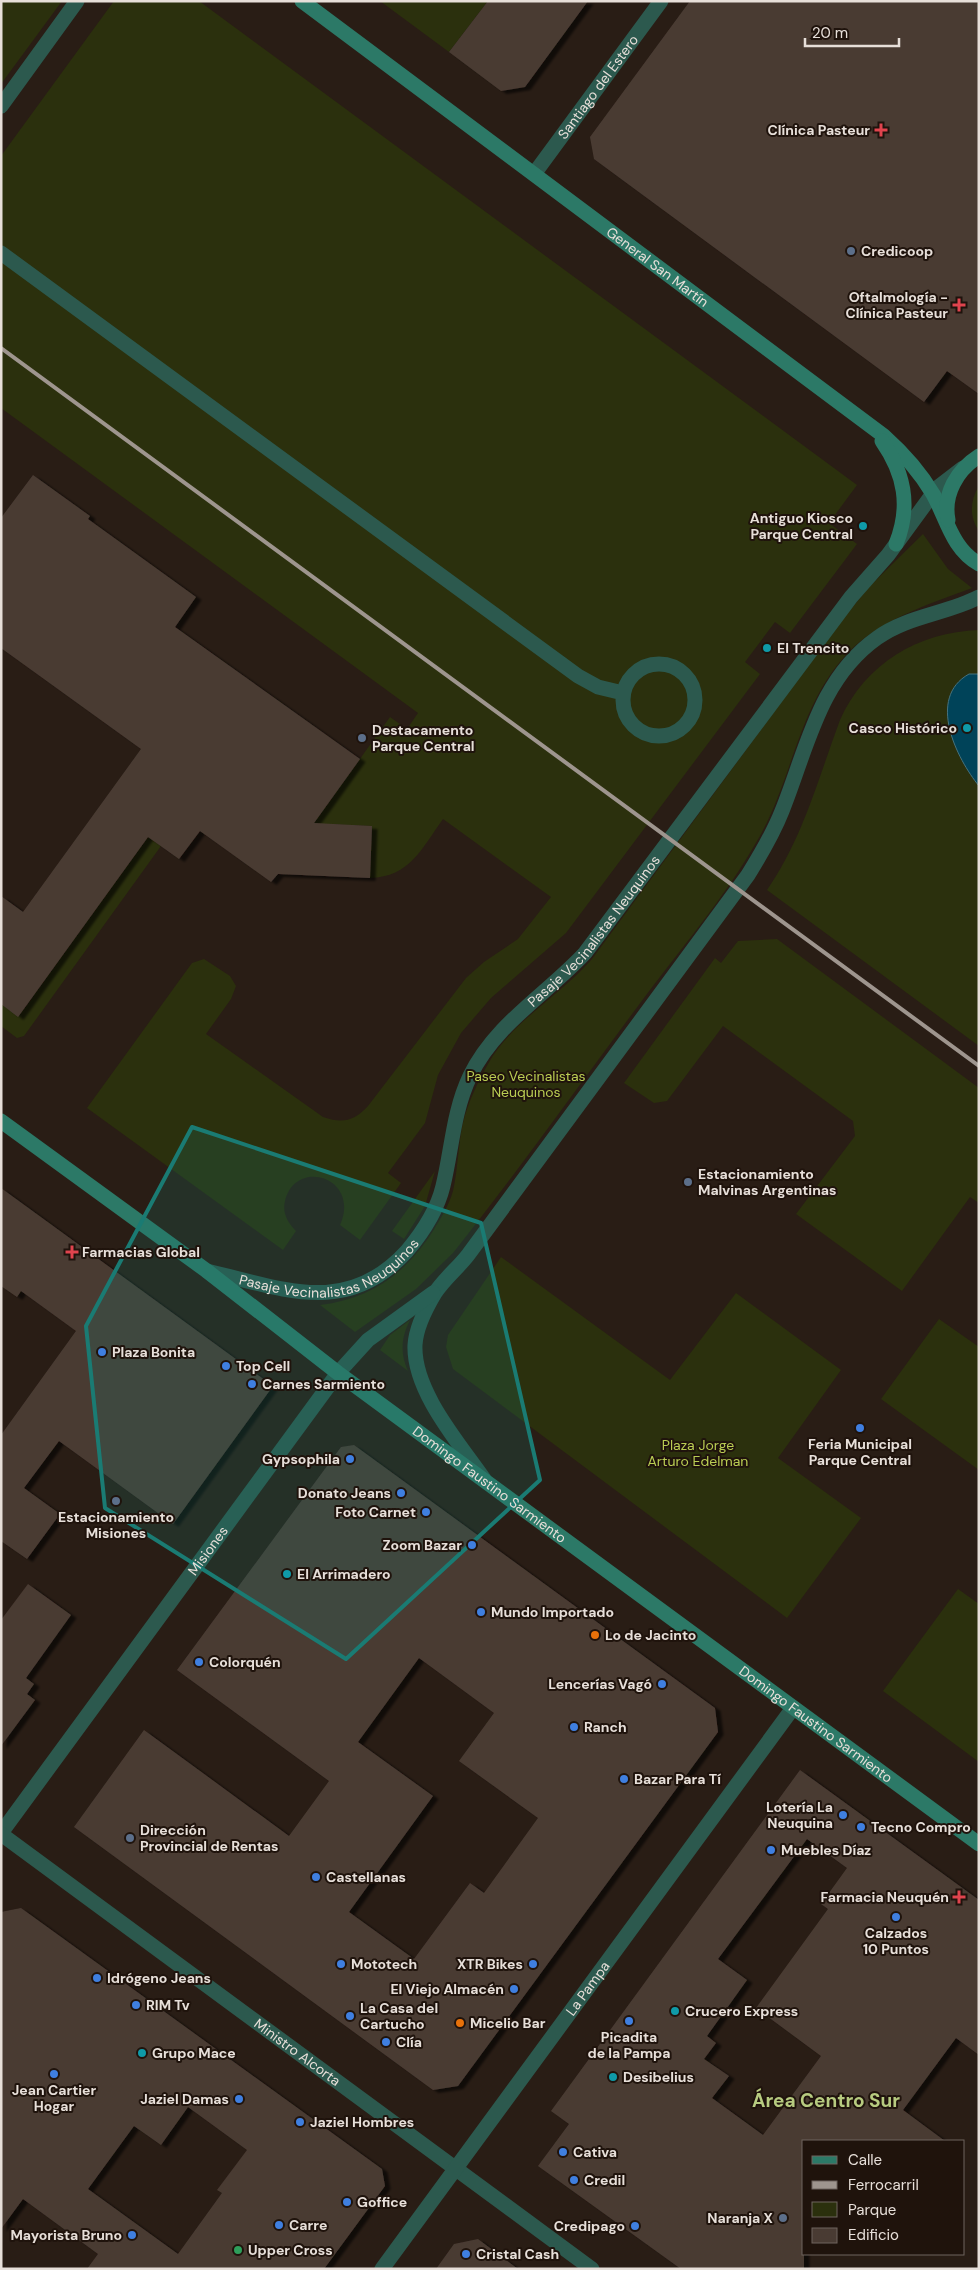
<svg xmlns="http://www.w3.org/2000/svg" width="980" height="2270" font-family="'DM Sans',sans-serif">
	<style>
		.green { fill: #2b300d }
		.water { fill: #004359; stroke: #45727f }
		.building { fill: #493b33; fill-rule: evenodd; filter: url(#shadow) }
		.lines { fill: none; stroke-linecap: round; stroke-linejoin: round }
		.pedestrian { stroke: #2c594e; stroke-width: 15 }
		.minor { stroke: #2c594e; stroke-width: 15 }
		.secondary { stroke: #2c7967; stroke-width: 15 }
		.rail { stroke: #9e958e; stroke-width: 4 }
		.marked { fill: #1a7b73; fill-opacity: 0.2; stroke: #1a7b73; stroke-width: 4; stroke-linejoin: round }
		.health-dot { fill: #e0444e; stroke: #1f130c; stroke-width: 2 }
		.service-dot { fill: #5c6f8a; stroke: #1f130c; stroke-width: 2 }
		.culture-dot { fill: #0f9aa8; stroke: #1f130c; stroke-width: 2 }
		.shop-dot { fill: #3f7fe0; stroke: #1f130c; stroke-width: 2 }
		.food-dot { fill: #e8710a; stroke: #1f130c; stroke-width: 2 }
		.leisure-dot { fill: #2e9e5b; stroke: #1f130c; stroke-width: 2 }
		.labels { text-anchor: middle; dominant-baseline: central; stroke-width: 4; stroke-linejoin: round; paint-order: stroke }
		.street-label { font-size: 14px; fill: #e7dfd9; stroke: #1f130c }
		.poi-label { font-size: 14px; font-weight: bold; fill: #e7dfd9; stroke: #1f130c; text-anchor: start }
		.park-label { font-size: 14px; fill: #bacd53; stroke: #1f130c }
		.district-label { font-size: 19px; font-weight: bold; fill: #b7cb80; stroke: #1f130c }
	</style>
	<defs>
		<filter id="shadow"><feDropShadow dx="5.5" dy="3" stdDeviation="1" flood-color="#0009"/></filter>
	</defs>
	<rect width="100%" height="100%" fill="#291d15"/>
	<path class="green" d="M 1,1 L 62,1 L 1,84 Z
		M 114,1 L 199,1 L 857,485 L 829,523 L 857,544 L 790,633 L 775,622 L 745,662 L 760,674 L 566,933 L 491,998 L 461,1033 L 438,1075 L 425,1123 L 388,1173 L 401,1183 L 360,1240 L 340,1225 C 361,1178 296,1157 285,1201 C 282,1213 288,1223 296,1231 L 283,1250 L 87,1108 L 192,963 L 204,959 L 230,976 L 236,986 L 231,999 L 206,1034 L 323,1117 C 343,1124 354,1121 368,1106 L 466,978 L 484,962 L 518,939 L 551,897 L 443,819 C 422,848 410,877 370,878 L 372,826 L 326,824 L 315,840 L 301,841 L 390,717 L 407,729 L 418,713 L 1,408 L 1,156 Z
		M 380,1 L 488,1 L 449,52 Z
		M 979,486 L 979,531 C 969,517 970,500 979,486 Z
		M 923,534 L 948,569 L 972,588 C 927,605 877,620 844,657 C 797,710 792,782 757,841 C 724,899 678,952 638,1006 C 576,1089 517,1173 453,1253 L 416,1289 L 355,1332 L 320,1305 C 371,1299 405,1274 433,1231 C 441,1218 449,1205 453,1191 C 458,1169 458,1145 463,1123 C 468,1102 478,1082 488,1064 C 512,1021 561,995 592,959 L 841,621 L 870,586 Z
		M 979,630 L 979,1046 L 767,890 C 803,838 818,779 840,720 C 865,664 918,632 979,630 Z
		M 148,837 L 161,846 L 24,1036 L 17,1038 L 1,1026 L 1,1004 L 19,1016 Z
		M 777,939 L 979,1088 L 979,1203 L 970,1197 L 902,1291 L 796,1214 L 855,1136 L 853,1121 L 723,1026 L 667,1101 L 654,1103 L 624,1083 L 715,958 L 721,963 L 738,941 Z
		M 435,1171 L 425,1206 L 404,1239 L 392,1231 Z
		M 501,1257 L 670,1380 L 736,1293 L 841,1370 L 778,1458 L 861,1518 L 787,1618 L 453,1369 L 446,1347 L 448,1335 Z
		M 939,1319 L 979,1347 L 979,1470 L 881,1399 Z
		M 410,1320 C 401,1338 400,1353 408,1371 L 380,1350 L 390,1335 Z
		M 958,1589 L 979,1604 L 979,1762 L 883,1691 Z"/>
	<path class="water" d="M 969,674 L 979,674 L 979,786 C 957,759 926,698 969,674 Z"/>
	<path class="building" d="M 488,1 L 588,1 L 525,87 L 501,91 L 449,52 Z
		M 690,1 L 979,1 L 979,394 L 947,371 L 924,402 L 594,159 L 590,137 Z
		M 33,475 L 90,516 L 88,519 L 196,597 L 175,627 L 360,759 L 314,823 L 372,826 L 370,878 L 278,874 L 271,882 L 200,831 L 179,859 L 148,837 L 18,1017 L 1,1004 L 1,896 L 23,912 L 141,749 L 1,648 L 1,518 Z
		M 1,1188 L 273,1386 L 173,1524 L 59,1441 L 24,1488 L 60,1514 L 27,1559 L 1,1541 L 1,1435 L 76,1331 L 21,1291 L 17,1297 L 1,1286 Z
		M 354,1445 L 715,1708 L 718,1732 L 458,2086 L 433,2090 L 74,1827 L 144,1730 L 289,1836 L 329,1781 L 177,1670 L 341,1447 ZM 419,1658 L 494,1713 L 459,1761 L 538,1818 L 484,1893 L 470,1883 L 414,1959 L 349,1912 L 433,1796 L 358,1742 Z
		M 28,1584 L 71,1615 L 26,1678 L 34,1684 L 27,1694 L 35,1700 L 1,1746 L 1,1620 Z
		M 800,1770 L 979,1900 L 979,2055 L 956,2038 L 903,2110 L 945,2141 L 804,2141 L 804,2269 L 681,2269 L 538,2166 L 569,2124 L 551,2111 ZM 807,1839 L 847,1868 L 821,1904 L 828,1909 L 756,2008 L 821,2056 L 763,2135 L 712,2098 L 729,2076 L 704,2059 L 716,2043 L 707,2036 L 747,1980 L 718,1959 Z
		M 21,1908 L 382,2169 L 385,2186 L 324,2269 L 87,2269 L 98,2254 L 23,2199 L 1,2229 L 1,1912 ZM 188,2107 L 247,2150 L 217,2190 L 222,2193 L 178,2254 L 88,2189 L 134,2126 L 161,2145 Z
		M 478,2239 L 518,2269 L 436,2269 L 454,2244 Z"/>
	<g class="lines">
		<path class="pedestrian" d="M 1,253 L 578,676 L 598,687 L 623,693
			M623 700a36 36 0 1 1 72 0a36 36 0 1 1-72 0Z"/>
		<g class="minor">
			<path d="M 1,106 L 77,1"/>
			<path id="s1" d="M 534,174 L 661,1"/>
			<path id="s2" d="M 207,1271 C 282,1288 346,1318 407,1251 C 423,1232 437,1211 443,1186 C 452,1149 453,1112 470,1076 C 495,1024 547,994 585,953 L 851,597 L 888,555 L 937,488 L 963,468"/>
			<path d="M 484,1479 C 459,1443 413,1391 415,1345 C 416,1327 426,1308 435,1293 C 444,1279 458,1268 468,1255 L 748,875 C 761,854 773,834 782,811 C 807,749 819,679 877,638 C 907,616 946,614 979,597"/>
			<path id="s3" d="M 1,1833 L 338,1373 L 368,1340 L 433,1293"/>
			<path id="s4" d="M 1,1834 L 592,2269"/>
			<path id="s5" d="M 382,2269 L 793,1708"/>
		</g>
		<g class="secondary">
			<path id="s6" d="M 302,1 L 884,436 C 903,453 920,472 933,494 C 947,519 952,549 979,564"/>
			<path d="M 882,441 C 905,474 911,507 896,544"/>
			<path d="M 948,520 C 943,494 957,470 979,456"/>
			<path id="s7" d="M 1,1121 L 207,1271 L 338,1373 L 979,1844"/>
		</g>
		<path class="rail" d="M 1,348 L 979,1066"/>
	</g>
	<path class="marked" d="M 192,1127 L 481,1223 L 540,1480 L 346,1659 L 105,1508 L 86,1326 Z"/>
	<g class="health-dot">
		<path d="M878.5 122.5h5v5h5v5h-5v5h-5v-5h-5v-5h5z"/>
		<path d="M956.5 297.5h5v5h5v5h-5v5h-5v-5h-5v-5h5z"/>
		<path d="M69.5 1244.5h5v5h5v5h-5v5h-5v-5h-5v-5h5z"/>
		<path d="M956.5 1889.5h5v5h5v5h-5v5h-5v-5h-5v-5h5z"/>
	</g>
	<g class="service-dot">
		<circle cx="851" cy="251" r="5"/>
		<circle cx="362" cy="738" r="5"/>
		<circle cx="688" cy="1182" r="5"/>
		<circle cx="116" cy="1501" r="5"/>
		<circle cx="130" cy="1838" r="5"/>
		<circle cx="783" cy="2218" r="5"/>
	</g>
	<g class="culture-dot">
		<circle cx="863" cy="526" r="5"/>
		<circle cx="767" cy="648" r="5"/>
		<circle cx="967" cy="728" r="5"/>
		<circle cx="287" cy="1574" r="5"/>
		<circle cx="675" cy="2011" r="5"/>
		<circle cx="142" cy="2053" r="5"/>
		<circle cx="613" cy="2077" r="5"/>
	</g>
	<g class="shop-dot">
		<circle cx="102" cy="1352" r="5"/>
		<circle cx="226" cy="1366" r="5"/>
		<circle cx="252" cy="1384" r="5"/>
		<circle cx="860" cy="1428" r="5"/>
		<circle cx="350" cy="1459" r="5"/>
		<circle cx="401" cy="1493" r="5"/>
		<circle cx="426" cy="1512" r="5"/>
		<circle cx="472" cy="1545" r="5"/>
		<circle cx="481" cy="1612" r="5"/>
		<circle cx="199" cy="1662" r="5"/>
		<circle cx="662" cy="1684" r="5"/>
		<circle cx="574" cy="1727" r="5"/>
		<circle cx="624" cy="1779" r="5"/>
		<circle cx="843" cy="1815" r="5"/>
		<circle cx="861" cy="1827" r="5"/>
		<circle cx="771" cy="1850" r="5"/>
		<circle cx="316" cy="1877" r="5"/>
		<circle cx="896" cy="1917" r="5"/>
		<circle cx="341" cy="1964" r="5"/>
		<circle cx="533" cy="1964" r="5"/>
		<circle cx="97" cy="1978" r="5"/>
		<circle cx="514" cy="1989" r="5"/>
		<circle cx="136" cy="2005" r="5"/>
		<circle cx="350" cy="2016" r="5"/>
		<circle cx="629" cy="2021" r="5"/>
		<circle cx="386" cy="2042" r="5"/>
		<circle cx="54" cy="2074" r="5"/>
		<circle cx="239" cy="2099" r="5"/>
		<circle cx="300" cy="2122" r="5"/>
		<circle cx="563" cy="2152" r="5"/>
		<circle cx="574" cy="2180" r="5"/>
		<circle cx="347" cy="2202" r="5"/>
		<circle cx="279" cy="2225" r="5"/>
		<circle cx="635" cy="2226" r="5"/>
		<circle cx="132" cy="2235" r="5"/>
		<circle cx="466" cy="2254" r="5"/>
	</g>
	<g class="food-dot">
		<circle cx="595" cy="1635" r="5"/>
		<circle cx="460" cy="2023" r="5"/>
	</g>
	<circle class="leisure-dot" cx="238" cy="2250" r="5"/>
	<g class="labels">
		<g class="street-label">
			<text stroke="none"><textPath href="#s1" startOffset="108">Santiago del Estero</textPath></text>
			<text stroke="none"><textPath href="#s6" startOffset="444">General San Martín</textPath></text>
			<text stroke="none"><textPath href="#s2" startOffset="595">Pasaje Vecinalistas Neuquinos</textPath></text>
			<text stroke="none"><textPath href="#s2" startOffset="131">Pasaje Vecinalistas Neuquinos</textPath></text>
			<text stroke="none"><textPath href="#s7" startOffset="609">Domingo Faustino Sarmiento</textPath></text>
			<text stroke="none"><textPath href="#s3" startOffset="350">Misiones</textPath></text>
			<text stroke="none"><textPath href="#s7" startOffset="1014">Domingo Faustino Sarmiento</textPath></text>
			<text stroke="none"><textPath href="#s5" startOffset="348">La Pampa</textPath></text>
			<text stroke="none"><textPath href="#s4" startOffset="368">Ministro Alcorta</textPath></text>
		</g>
		<g class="poi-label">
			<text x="870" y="130" text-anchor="end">Clínica Pasteur</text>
			<text x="861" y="251">Credicoop</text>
			<text x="948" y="297" text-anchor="end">Oftalmología -<tspan x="948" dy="16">Clínica Pasteur</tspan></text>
			<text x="853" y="518" text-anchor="end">Antiguo Kiosco<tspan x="853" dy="16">Parque Central</tspan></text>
			<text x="777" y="648">El Trencito</text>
			<text x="957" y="728" text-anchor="end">Casco Histórico</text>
			<text x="372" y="730">Destacamento<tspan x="372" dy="16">Parque Central</tspan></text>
			<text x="698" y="1174">Estacionamiento<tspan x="698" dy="16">Malvinas Argentinas</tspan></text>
			<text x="82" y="1252">Farmacias Global</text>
			<text x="112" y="1352">Plaza Bonita</text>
			<text x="236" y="1366">Top Cell</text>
			<text x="262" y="1384">Carnes Sarmiento</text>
			<text x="860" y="1444" text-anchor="middle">Feria Municipal<tspan x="860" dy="16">Parque Central</tspan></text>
			<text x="340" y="1459" text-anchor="end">Gypsophila</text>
			<text x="391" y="1493" text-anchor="end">Donato Jeans</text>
			<text x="416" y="1512" text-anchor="end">Foto Carnet</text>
			<text x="116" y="1517" text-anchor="middle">Estacionamiento<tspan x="116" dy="16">Misiones</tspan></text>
			<text x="462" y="1545" text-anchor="end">Zoom Bazar</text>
			<text x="297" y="1574">El Arrimadero</text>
			<text x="491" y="1612">Mundo Importado</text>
			<text x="605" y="1635">Lo de Jacinto</text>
			<text x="209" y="1662">Colorquén</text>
			<text x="652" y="1684" text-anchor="end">Lencerías Vagó</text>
			<text x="584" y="1727">Ranch</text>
			<text x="634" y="1779">Bazar Para Tí</text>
			<text x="833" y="1807" text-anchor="end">Lotería La<tspan x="833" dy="16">Neuquina</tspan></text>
			<text x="871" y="1827">Tecno Compro</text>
			<text x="140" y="1830">Dirección<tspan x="140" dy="16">Provincial de Rentas</tspan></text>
			<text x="781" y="1850">Muebles Díaz</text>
			<text x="326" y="1877">Castellanas</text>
			<text x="949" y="1897" text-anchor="end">Farmacia Neuquén</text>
			<text x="896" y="1933" text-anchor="middle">Calzados<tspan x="896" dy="16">10 Puntos</tspan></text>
			<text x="351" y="1964">Mototech</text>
			<text x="523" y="1964" text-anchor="end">XTR Bikes</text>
			<text x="107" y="1978">Idrógeno Jeans</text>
			<text x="504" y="1989" text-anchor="end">El Viejo Almacén</text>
			<text x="146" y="2005">RIM Tv</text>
			<text x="360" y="2008">La Casa del<tspan x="360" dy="16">Cartucho</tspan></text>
			<text x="685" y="2011">Crucero Express</text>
			<text x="470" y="2023">Micelio Bar</text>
			<text x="629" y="2037" text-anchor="middle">Picadita<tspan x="629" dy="16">de la Pampa</tspan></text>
			<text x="396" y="2042">Clía</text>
			<text x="152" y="2053">Grupo Mace</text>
			<text x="623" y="2077">Desibelius</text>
			<text x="54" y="2090" text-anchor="middle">Jean Cartier<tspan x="54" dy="16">Hogar</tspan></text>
			<text x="229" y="2099" text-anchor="end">Jaziel Damas</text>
			<text x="310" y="2122">Jaziel Hombres</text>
			<text x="573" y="2152">Cativa</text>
			<text x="584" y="2180">Credil</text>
			<text x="357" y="2202">Goffice</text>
			<text x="773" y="2218" text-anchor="end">Naranja X</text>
			<text x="289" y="2225">Carre</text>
			<text x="625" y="2226" text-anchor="end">Credipago</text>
			<text x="122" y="2235" text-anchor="end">Mayorista Bruno</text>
			<text x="248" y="2250">Upper Cross</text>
			<text x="476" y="2254">Cristal Cash</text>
		</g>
		<g class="park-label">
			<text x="526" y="1076">Paseo Vecinalistas<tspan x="526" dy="16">Neuquinos</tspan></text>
			<text x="698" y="1445">Plaza Jorge<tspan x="698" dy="16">Arturo Edelman</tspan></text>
		</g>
		<g class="district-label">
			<text x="826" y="2100">Área Centro Sur</text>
		</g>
	</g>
	<rect width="980" height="2270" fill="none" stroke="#e7dfd9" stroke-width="5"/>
	<rect x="802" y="2140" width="162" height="115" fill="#1f130c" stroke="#6f655e"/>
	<rect x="812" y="2156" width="25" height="8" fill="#2c7967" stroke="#6f655e"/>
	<text x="848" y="2165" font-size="15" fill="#e7dfd9">Calle</text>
	<rect x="812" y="2181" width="25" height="8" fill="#9e958e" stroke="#6f655e"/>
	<text x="848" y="2190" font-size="15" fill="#e7dfd9">Ferrocarril</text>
	<rect x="812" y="2202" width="25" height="15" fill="#2b300d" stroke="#6f655e"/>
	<text x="848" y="2215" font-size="15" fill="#e7dfd9">Parque</text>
	<rect x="812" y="2228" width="25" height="15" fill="#493b33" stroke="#6f655e"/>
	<text x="848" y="2240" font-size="15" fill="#e7dfd9">Edificio</text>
	<path d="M805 38v8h94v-8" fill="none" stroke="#e7dfd9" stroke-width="2.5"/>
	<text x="812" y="38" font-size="15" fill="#e7dfd9" stroke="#1f130c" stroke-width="4" paint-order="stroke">20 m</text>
</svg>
